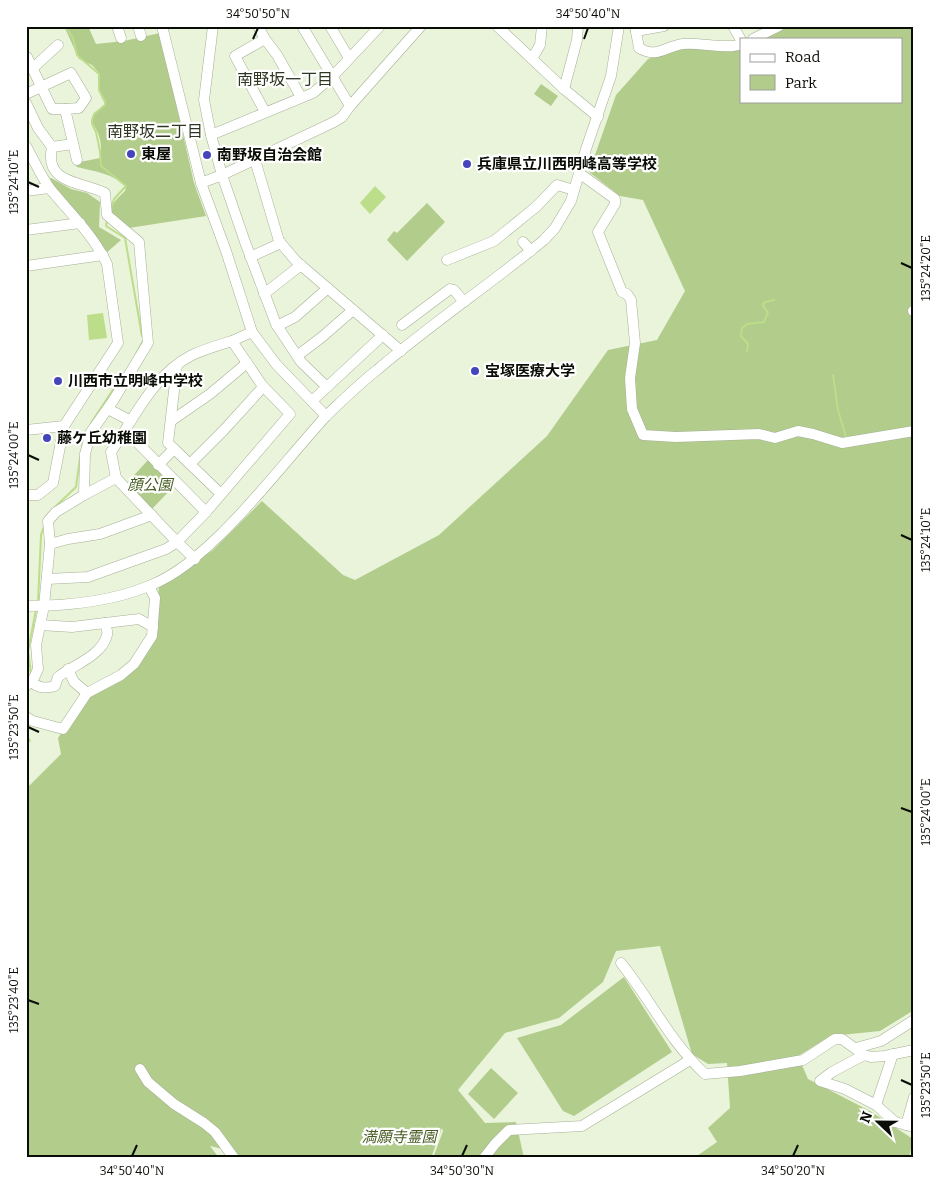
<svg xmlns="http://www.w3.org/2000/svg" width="940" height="1184" font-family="Bitter,'Noto Sans JP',serif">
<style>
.green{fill:#b2cc8c}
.water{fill:#bcdd89}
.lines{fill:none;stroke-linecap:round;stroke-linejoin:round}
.stream{stroke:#bcdd89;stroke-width:2}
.minor-casing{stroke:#a5b096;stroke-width:11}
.minor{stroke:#fff;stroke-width:10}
.ticks{fill:none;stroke:#090d05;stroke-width:2}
.poi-dot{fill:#4445ba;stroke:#fff;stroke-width:2}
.labels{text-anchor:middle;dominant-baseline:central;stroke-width:4.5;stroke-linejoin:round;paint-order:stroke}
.poi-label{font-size:15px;font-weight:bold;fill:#090d05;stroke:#fff;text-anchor:start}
.park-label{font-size:15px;font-style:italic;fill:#485d23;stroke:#fff}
.neighbourhood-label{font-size:16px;fill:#2e3722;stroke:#fff}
.neatline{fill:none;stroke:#090d05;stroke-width:2}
.ticks-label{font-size:12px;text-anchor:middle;fill:#090d05}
</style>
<rect width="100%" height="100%" fill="#e9f4da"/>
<g class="green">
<path d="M64,26H88L96,44L124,41L160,33L194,183L206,216L129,228C109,213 104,210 125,191L126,186C114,174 93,171 77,167L75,163L100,158C102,150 101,141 98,133C96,127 91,124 93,118C95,111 104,109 106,102L100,91V74L92,65L79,59Z"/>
<polygon points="786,26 914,26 914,1010 880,1031 831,1036 798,1056 808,1079 870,1111 913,1139 909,1158 694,1158 717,1142 708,1128 730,1108 727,1063 708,1064 692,1054 660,946 616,951 603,982 559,1018 505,1033 458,1090 485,1123 516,1122 524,1158 433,1158 443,1131 442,1128 431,1158 229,1158 223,1149 210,1146 219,1158 26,1158 26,789 61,754 58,738 85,699 124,672 153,636 159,587 213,550 262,501 343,575 355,580 439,535 547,436 608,350 657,340 685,291 643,200 620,196 589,172 616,95 648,59 681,47 738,51 741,49 741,101 901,101 901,39 762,39"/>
<polygon points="541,84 558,96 551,106 534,94"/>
<polygon points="51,178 71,189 87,193 100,202 99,227 121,240 105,254 46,180"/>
<polygon points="427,203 445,222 407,261 387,240 394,231 397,233"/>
<polygon points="148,460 173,487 151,510 126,484"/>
<polygon points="624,977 672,1052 574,1116 563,1111 517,1038 561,1025"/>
<polygon points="491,1068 518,1093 494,1119 468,1094"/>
</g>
<g class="water">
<polygon points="375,186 386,197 370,214 360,203"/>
<polygon points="103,313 107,338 89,340 87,315"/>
</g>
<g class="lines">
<g class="stream">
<polyline points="65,26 73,38 77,55 99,74 99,90 105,102 105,105 94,114 92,120 92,124 96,132 100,151 101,166 126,186 114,199 111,209"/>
<polyline points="107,221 106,226 125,238 142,336"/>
<polyline points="747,351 748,344 741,336 742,328 747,324 764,322 768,312 764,308 763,304 765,302 774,300"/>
<polyline points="136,354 143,341"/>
<polyline points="833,375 838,410 846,437"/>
<polyline points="91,423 124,373"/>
<polyline points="82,446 84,434 87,430"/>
<polyline points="55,507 76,487 80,458"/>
<polyline points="38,603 41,535 44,526"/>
<polyline points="31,674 28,651 36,610"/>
<polyline points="26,735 30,741"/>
</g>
<g class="minor-casing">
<g id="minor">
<polyline points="117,26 121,38"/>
<polyline points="138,26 141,36"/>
<polyline points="162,26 201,183 226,251 252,332 276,364 326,416"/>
<polyline points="213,26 204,100 211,135 313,93 333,76 380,26"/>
<polyline points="258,26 265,39 277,55 301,97"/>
<polyline points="302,26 350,106 421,26"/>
<polyline points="330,26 349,58"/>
<polyline points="497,26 564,89 598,117"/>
<path d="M635,26L639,48C658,59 665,46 683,44C699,42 729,50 741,44"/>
<polyline points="733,26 741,40"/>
<polyline points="636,31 664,26"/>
<polyline points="265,39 235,56 265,112"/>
<polyline points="753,39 779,26"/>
<polyline points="27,57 52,109 65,109"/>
<polyline points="532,59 540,45 542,26"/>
<polyline points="33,68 58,45"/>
<polyline points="564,89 577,40 578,26"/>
<polyline points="26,94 71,73 86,98 79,108 65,109 77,160"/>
<path d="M26,103L38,128L52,147C44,184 80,181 105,193L107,215L139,242L148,343L113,401L91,432L85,454L84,495L56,512L48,521L50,544L44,606L36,645L38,669L34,678L26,686"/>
<polyline points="211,135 222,175 245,242 276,324 301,362 327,387 383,335"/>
<path d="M26,146C34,160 41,177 51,190C70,213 94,236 107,264L118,343L64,426L26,430"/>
<polyline points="52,147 73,144"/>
<polyline points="255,160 279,241 296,261 401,351"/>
<polyline points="579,173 615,199 615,204 598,232 622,292 627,294 631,300 635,343 630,378 632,409 643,435 676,437 759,434 775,438 798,431 813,434 842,443 914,431"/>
<polyline points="201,183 222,175 334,122 342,117 350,106"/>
<polyline points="26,191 49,188"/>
<polyline points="26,230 80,223"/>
<polyline points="523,242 531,251"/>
<polyline points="250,257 281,243"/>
<polyline points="447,260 494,241 537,206 557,185 574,190"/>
<polyline points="26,266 103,255"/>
<polyline points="264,294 301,265"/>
<polyline points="913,311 914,311"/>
<polyline points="402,325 450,289 454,290 464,302"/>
<polyline points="277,326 295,317 328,288"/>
<polyline points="297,356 322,337 353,310"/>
<polyline points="177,365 168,443 221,494"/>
<polyline points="312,401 327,387"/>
<polyline points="108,409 131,421"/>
<polyline points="171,421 210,394 247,363"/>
<polyline points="126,431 206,512"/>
<polyline points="190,464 223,431 263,387"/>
<polyline points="158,465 174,449"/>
<path d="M116,478L111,452C135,417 153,375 192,355C205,349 219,345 232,341"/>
<polyline points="26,495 38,495 53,483 64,426"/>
<polyline points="84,495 116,478 177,542 195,559"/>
<polyline points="50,544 68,539 100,534 152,515"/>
<polyline points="47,579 88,577 166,549 177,542 206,512 290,414 262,385 232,341 252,332"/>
<path d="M26,606C68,606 110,602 149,586C177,575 199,555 220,535C258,498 290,456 326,416C343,400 359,384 377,370C431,324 489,285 544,240L555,228L571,201L586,149L611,76L619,26"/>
<polyline points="40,625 72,627 105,623"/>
<polyline points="68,669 74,682 87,693"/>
<path d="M30,681C38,688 45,689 55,686L58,677C73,665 102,656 107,635C108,632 106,626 105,623L139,619L153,627"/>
<polyline points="26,717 33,721 63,729 87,693 121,675 134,664 152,636 155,598 149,586"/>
<path d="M621,963C650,999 671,1043 705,1074L740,1071L803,1060L835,1039H842L864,1055L871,1057L885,1056L914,1050"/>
<polyline points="856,1048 881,1041 914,1020"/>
<polyline points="864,1055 832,1072 820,1081 845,1089 876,1105 895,1122 914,1127"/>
<polyline points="140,1069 148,1082 174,1104 204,1123 215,1132 234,1158"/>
<polyline points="876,1105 893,1054"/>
<polyline points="906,1125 914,1097"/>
<polyline points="484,1158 495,1144 509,1130 582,1126 690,1060"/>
</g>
</g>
<use href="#minor" class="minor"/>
</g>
<path class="ticks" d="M253,39L258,28M584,39L588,28M28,182L39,187M901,263L912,268M28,455L39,460M901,535L912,540M28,727L39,732M901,808L912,812M28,1000L39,1004M901,1080L912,1085M132,1156L137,1145M462,1156L467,1145M793,1156L798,1145"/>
<g class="poi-dot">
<circle cx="131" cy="154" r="5"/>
<circle cx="207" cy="155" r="5"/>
<circle cx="467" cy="164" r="5"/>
<circle cx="475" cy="371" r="5"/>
<circle cx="58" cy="381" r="5"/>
<circle cx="47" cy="438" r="5"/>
</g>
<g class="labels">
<g class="poi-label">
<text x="141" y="154">東屋</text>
<text x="217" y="155">南野坂自治会館</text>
<text x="477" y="164">兵庫県立川西明峰高等学校</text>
<text x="485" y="371">宝塚医療大学</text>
<text x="68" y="381">川西市立明峰中学校</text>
<text x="57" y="438">藤ケ丘幼稚園</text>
</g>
<g class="park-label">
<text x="150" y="485">顔公園</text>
<text x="399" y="1137">満願寺霊園</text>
</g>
<g class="neighbourhood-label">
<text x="285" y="79">南野坂一丁目</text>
<text x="155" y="131">南野坂二丁目</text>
</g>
</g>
<rect width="940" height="1184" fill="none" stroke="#ffffff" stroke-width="55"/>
<rect x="740" y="38" width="162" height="65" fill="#ffffff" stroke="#9d9e9b"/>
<rect x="750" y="54" width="25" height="8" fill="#ffffff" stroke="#9d9e9b"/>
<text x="785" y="62" font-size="15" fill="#090d05">Road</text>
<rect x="750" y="75" width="25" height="15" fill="#b2cc8c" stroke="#9d9e9b"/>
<text x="785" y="88" font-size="15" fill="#090d05">Park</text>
<g transform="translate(878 1122) rotate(292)" stroke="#ffffff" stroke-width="4" paint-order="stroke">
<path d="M0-4L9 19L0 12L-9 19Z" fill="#090d05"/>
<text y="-8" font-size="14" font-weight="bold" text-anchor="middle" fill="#090d05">N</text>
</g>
<rect x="28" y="28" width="884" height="1128" class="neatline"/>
<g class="ticks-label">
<text x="258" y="18">34°50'50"N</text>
<text x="588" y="18">34°50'40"N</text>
<text transform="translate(14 182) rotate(-90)" y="4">135°24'10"E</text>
<text transform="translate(926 268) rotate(-90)" y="4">135°24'20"E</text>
<text transform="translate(14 455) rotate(-90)" y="4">135°24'00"E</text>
<text transform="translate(926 540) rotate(-90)" y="4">135°24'10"E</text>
<text transform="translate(14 727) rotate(-90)" y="4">135°23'50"E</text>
<text transform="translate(926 812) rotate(-90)" y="4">135°24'00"E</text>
<text transform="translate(14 1000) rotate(-90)" y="4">135°23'40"E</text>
<text transform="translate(926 1085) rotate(-90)" y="4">135°23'50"E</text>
<text x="132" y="1175">34°50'40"N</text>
<text x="462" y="1175">34°50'30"N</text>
<text x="793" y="1175">34°50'20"N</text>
</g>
</svg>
